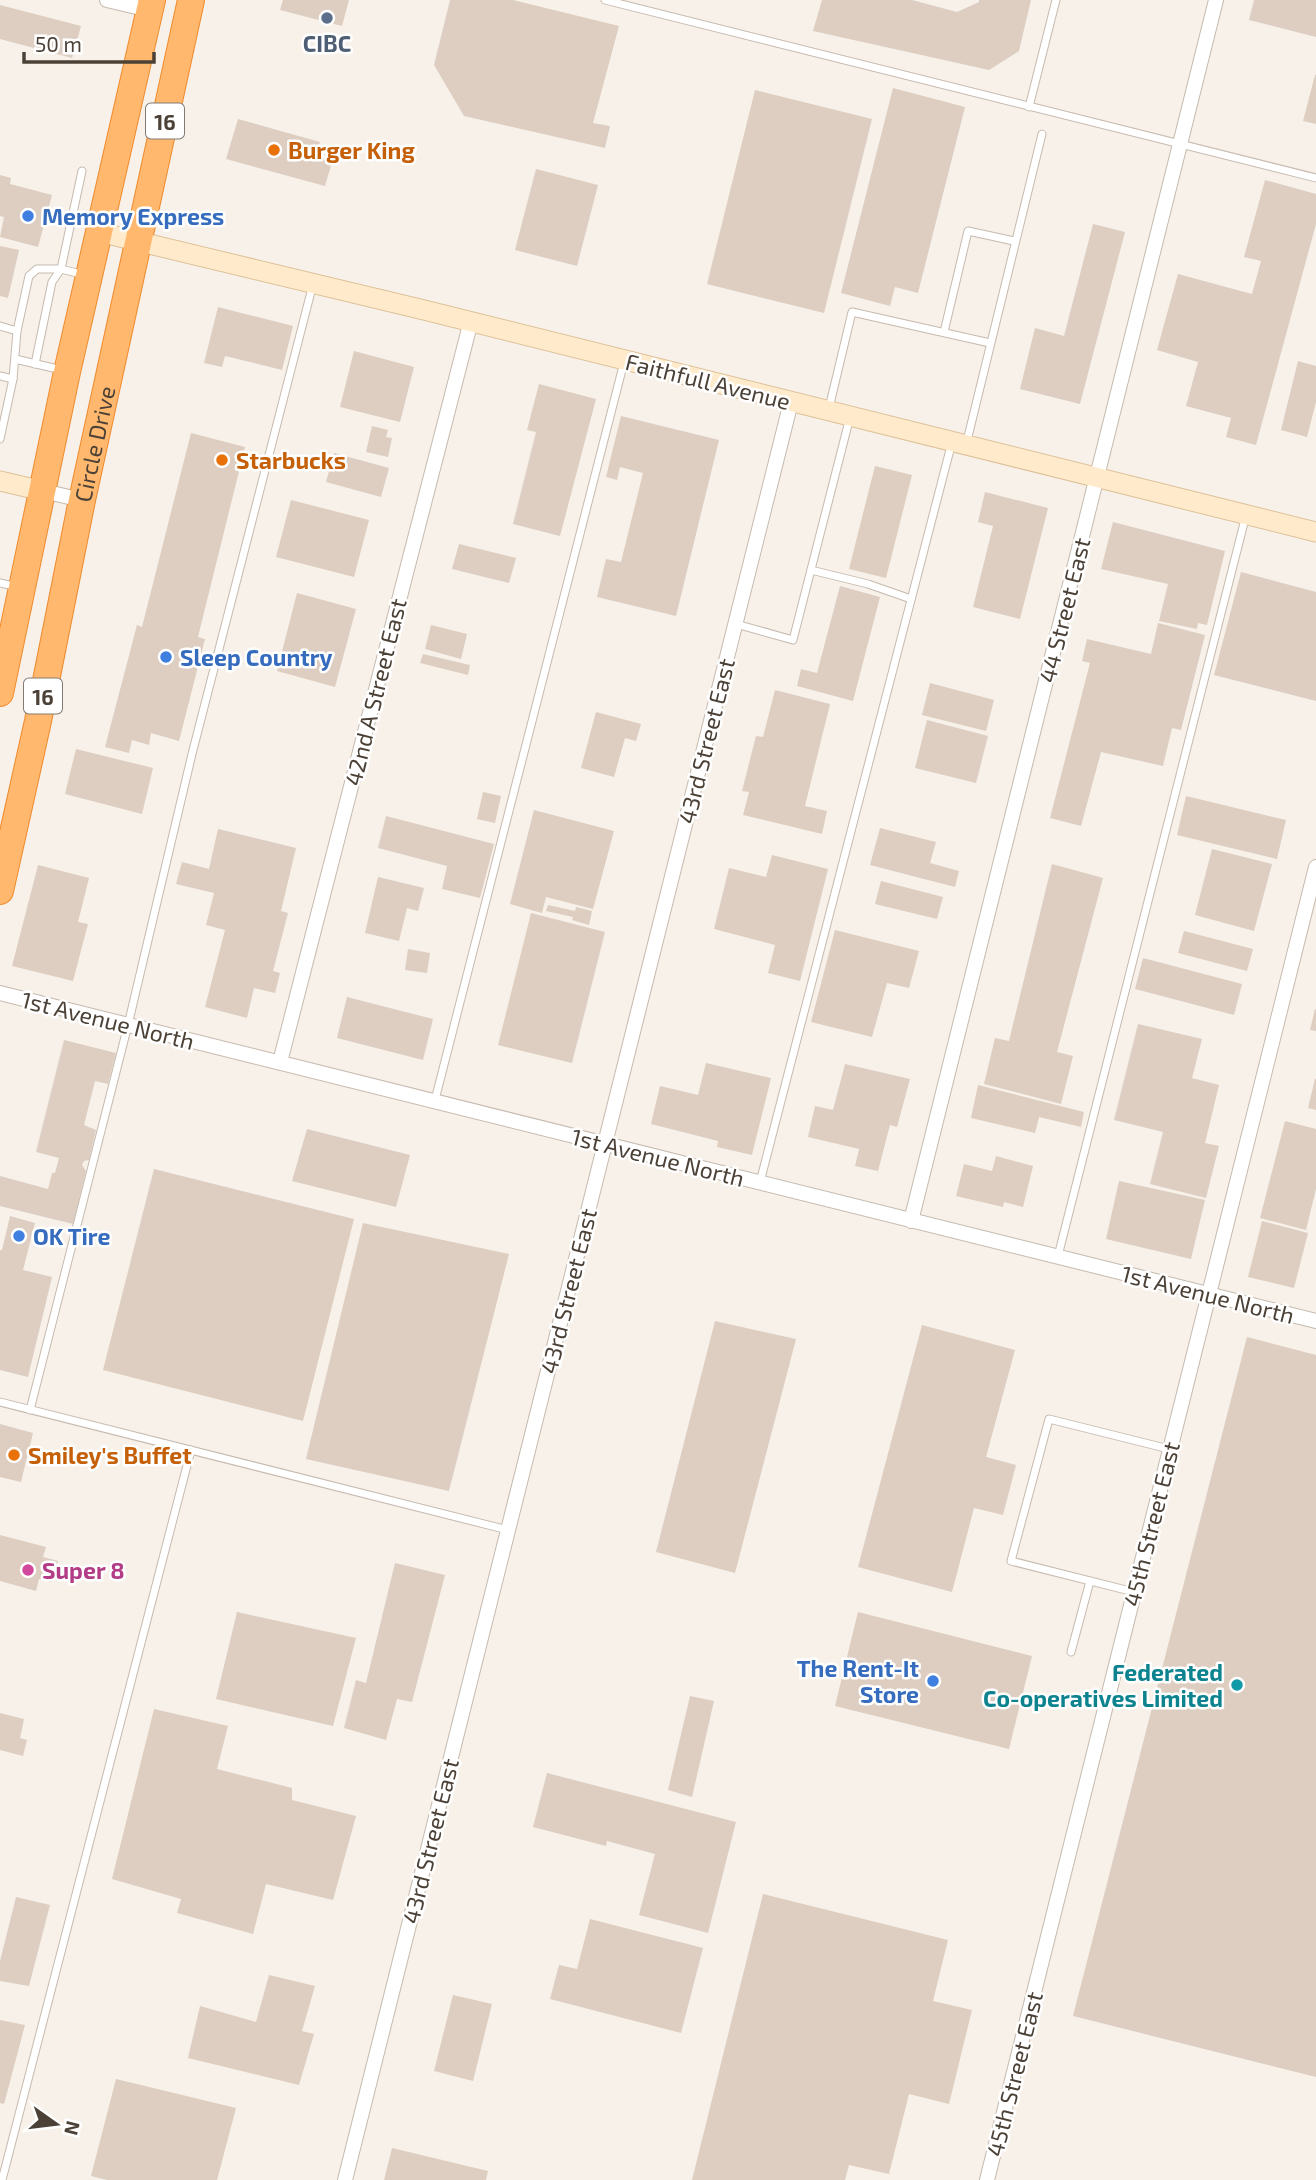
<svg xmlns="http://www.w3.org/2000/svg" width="1316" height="2180" font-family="'Exo 2',sans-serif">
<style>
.building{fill:#ddcec1}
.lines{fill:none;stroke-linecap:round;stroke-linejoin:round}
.lane-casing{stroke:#c6baae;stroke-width:9}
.street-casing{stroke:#c6baae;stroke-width:16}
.secondary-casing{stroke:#dec198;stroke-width:21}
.highway-casing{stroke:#ef8a2c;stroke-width:28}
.lane{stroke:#fff;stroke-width:7}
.street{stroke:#fff;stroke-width:14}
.secondary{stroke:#ffebcc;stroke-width:19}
.highway{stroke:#ffb86d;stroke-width:26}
.service-dot{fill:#5c6f8a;stroke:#fff;stroke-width:2.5}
.food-dot{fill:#e8710a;stroke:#fff;stroke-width:2.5}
.shop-dot{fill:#3f7fe0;stroke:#fff;stroke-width:2.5}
.hotel-dot{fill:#d1479c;stroke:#fff;stroke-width:2.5}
.culture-dot{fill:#0f9aa8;stroke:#fff;stroke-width:2.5}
.labels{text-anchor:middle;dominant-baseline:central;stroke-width:5;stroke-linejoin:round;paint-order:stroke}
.shield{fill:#fff;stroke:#827a73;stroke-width:2}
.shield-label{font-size:21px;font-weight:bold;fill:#4c4137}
.service-label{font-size:23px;font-weight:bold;fill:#4e5e75;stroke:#fff}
.food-label{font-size:23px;font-weight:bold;fill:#c56008;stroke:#fff;text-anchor:start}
.shop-label{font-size:23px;font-weight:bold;fill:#366cbe;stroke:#fff;text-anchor:start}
.street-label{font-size:23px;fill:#4c4137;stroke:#fff}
.hotel-label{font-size:23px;font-weight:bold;fill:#b23c85;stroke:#fff;text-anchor:start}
.culture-label{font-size:23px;font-weight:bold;fill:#0d838f;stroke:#fff;text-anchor:end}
</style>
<rect width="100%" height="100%" fill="#f7f1ea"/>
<g class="building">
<polygon points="283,0 349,0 342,26 280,10"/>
<polygon points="450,0 513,0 619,26 593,123 610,126 605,148 464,116 434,65"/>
<polygon points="822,0 912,0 957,12 979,2 979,0 1031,0 1019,51 989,70 813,31"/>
<polygon points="1254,0 1316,0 1316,37 1249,20"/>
<polygon points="0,5 81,26 72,58 0,39"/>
<polygon points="1315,75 1316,75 1316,124 1303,121"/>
<polygon points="893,88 965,107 918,293 895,287 890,306 841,293"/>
<polygon points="755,90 872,119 824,313 707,284"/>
<polygon points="238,119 320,142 316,157 332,162 325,186 226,159"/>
<polygon points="536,169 598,185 577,266 515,250"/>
<polygon points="0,175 11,178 10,184 52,195 38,247 0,237 4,217 0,216"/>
<polygon points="1265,180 1316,194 1316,224 1256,445 1226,437 1231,418 1186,406 1198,362 1157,350 1178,274 1252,294 1261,261 1244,257"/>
<polygon points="1093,224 1125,232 1080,404 1020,389 1035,328 1064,336"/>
<polygon points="0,246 19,250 8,298 0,296"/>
<polygon points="218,307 293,326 282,370 225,356 222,367 204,363"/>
<polygon points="354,351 414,367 400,422 340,407"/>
<polygon points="1298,361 1316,366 1316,402 1307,437 1281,430"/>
<polygon points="539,384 596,399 560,536 513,524 536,432 527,430"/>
<polygon points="621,416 719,440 676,616 597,597 606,559 621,562 643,473 620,467 617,480 606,477"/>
<polygon points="372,426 388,430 386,437 392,438 388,457 366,452"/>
<polygon points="191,433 245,447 198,637 205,639 179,741 151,733 149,745 132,740 129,753 105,747 137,625 142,627"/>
<polygon points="334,453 389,468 381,497 326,482"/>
<polygon points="875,466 912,475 886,578 849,569"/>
<polygon points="985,492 1048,508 1020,619 973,607 993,526 978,522"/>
<polygon points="291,500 369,520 354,577 276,557"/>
<polygon points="1113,522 1225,551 1207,625 1198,623 1197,629 1159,621 1168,584 1101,569"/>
<polygon points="459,544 516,558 509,583 452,569"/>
<polygon points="1241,572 1316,592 1316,701 1214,675"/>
<polygon points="840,586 880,597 853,701 797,686 801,669 817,673"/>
<polygon points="297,593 356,609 335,687 277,671"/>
<polygon points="1158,623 1205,635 1181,730 1172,728 1163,766 1101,752 1081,826 1050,818 1090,663 1082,661 1087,639 1151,654"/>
<polygon points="431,625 467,634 461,659 425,649"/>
<polygon points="423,654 470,665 468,675 420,663"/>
<polygon points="930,683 994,700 986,731 922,715"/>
<polygon points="775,690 830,704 805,806 827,811 822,834 743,815 749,792 742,791 756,736 763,737"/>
<polygon points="596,712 641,724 636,741 625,738 614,777 581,768"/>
<polygon points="927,720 988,736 976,783 915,768"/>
<polygon points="76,749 153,768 142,814 65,794"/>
<polygon points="483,792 501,796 495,823 477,819"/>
<polygon points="1186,796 1286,820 1277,859 1177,835"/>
<polygon points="534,810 614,831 593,909 546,897 542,913 510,904"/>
<polygon points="386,816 494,844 480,898 442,889 447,866 378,848"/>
<polygon points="880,828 936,842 930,863 959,871 955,887 870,865"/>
<polygon points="218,829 296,848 281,911 288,913 273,971 280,973 275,993 254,988 247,1018 205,1007 225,930 206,925 214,893 176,884 182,862 209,869"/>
<polygon points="1212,849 1272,864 1254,931 1195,915"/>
<polygon points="772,855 828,869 800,981 768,973 775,945 714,929 729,868 766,877"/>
<polygon points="1052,864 1103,878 1057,1052 1073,1056 1061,1104 984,1084 995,1038 1009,1041"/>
<polygon points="38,865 89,878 78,922 88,924 73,981 12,966"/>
<polygon points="378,877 424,888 418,911 407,908 399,941 365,933"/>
<polygon points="881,881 943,897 937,919 875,904"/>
<polygon points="548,905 575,911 576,907 592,911 589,925 572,920 573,917 546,911"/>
<polygon points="531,913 605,932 572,1063 498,1045"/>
<polygon points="835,930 919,951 909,988 887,983 872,1037 811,1022"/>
<polygon points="1184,931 1253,949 1247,971 1178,953"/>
<polygon points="408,949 430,953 427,973 405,970"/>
<polygon points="1143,958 1242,984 1234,1015 1135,989"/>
<polygon points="347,997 433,1019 423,1060 337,1038"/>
<polygon points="1315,1009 1316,1009 1316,1031 1310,1030"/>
<polygon points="1138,1024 1202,1039 1192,1078 1219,1085 1205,1143 1219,1146 1206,1198 1150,1184 1163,1132 1114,1120"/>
<polygon points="64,1040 116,1053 108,1084 95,1081 84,1125 96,1130 89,1160 84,1161 82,1165 86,1171 73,1224 0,1206 0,1176 48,1189 52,1173 55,1173 59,1158 36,1152"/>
<polygon points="706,1063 771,1078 752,1155 717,1147 718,1141 651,1124 660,1086 698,1095"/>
<polygon points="845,1064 910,1079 897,1127 890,1125 878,1171 855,1166 859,1149 808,1137 815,1106 833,1110"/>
<polygon points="1315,1079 1316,1079 1316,1110 1308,1108"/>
<polygon points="978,1085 1084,1112 1081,1127 1039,1117 1035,1133 971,1118"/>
<polygon points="1285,1121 1316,1129 1316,1189 1306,1230 1260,1218"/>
<polygon points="307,1129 410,1155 396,1207 292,1181"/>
<polygon points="996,1156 1033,1166 1023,1207 1004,1202 1003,1207 956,1196 964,1164 992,1171"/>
<polygon points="154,1169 354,1219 303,1421 103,1370"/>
<polygon points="1119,1181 1205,1200 1191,1259 1106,1239"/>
<polygon points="10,1216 35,1223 23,1270 52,1277 28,1377 0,1370 0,1250 2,1250"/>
<polygon points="1262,1221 1308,1233 1294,1288 1248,1277"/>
<polygon points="363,1223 509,1254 449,1491 306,1459"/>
<polygon points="715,1321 796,1339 735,1573 656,1552"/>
<polygon points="922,1325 1015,1350 986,1457 1016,1465 1003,1515 974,1508 952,1592 858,1567"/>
<polygon points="1247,1337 1316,1355 1316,2077 1073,2016"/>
<polygon points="0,1424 33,1433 21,1482 0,1477"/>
<polygon points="0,1535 46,1547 43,1557 58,1561 52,1582 39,1579 36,1591 0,1581"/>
<polygon points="395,1563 445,1575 412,1702 397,1699 386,1740 344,1728 356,1680 366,1683"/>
<polygon points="237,1612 356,1638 333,1726 216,1699"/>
<polygon points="858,1612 1032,1656 1009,1749 835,1706"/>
<polygon points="690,1696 714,1701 692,1797 668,1790"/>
<polygon points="154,1709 228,1726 217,1769 292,1788 292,1800 356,1816 333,1900 266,1884 253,1934 177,1913 181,1899 112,1879"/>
<polygon points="0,1713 24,1719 20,1738 27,1740 23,1756 0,1750"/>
<polygon points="547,1773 736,1822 708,1933 639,1915 655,1854 607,1841 606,1846 533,1827"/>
<polygon points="763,1894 948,1940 933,2001 972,2010 949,2104 909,2094 889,2174 849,2165 845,2180 692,2180"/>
<polygon points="16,1897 50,1905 29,1986 0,1981 0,1961"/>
<polygon points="590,1919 703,1948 681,2033 550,1999 559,1965 577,1969"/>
<polygon points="269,1975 315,1986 302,2031 314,2034 299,2085 188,2058 200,2006 256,2022"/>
<polygon points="453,1995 492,2004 473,2081 434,2071"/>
<polygon points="0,2020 25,2025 4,2104 0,2103"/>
<polygon points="116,2079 236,2108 217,2180 107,2180 91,2176"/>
<polygon points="392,2148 488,2171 486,2180 384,2180"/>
</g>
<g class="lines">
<g class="lane-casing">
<g id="lane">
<polyline points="605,0 1316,178"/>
<polyline points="1029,107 1056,0"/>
<polyline points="0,326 17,331"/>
<polyline points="944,332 968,231 1014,241"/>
<polyline points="15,359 62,370"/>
<polyline points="35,364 52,282 61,269 82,171"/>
<polyline points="0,376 13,379"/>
<polyline points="829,408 852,312 990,343"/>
<polyline points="0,439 13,379 17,331 29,276 37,269 61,269 85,275"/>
<polyline points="966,445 1042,134"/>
<polyline points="811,570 868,584 911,599"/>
<polyline points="0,583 18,587"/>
<polyline points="736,624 793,640 850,417"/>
<polyline points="435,1100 624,362"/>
<polyline points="760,1182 952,442"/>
<polyline points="1058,1256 1246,515"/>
<polyline points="0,1402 508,1530"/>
<polyline points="30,1410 128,1025 192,754 313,284"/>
<polyline points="1134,1592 1011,1561 1049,1419 1169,1449"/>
<polyline points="1071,1652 1090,1581"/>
<polyline points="2,2180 191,1450"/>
</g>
</g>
<g class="street-casing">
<g id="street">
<polyline points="107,0 149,10"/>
<polyline points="43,491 82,500"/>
<polyline points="0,993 1316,1321"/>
<polyline points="280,1062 471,321"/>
<polyline points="911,1221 1216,0"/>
<polyline points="345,2180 791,402"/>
<polyline points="987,2180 1316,867"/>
</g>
</g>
<g class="secondary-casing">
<g id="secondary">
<polyline points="99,232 420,309 1316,532"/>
<polyline points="0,481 43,491"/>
</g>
</g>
<g class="highway-casing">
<g id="highway">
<polyline points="0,693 67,372 152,0"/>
<path id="s1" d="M0,891L38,721L82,500L191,0"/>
</g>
</g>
<use href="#lane" class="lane"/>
<use href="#street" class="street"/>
<use href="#secondary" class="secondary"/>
<use href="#highway" class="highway"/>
</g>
<circle class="service-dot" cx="327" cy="18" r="7"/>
<g class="food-dot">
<circle cx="274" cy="150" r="7"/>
<circle cx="222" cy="460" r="7"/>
<circle cx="14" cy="1455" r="7"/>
</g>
<g class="shop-dot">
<circle cx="28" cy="216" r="7"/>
<circle cx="166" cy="657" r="7"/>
<circle cx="19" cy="1236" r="7"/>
<circle cx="933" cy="1681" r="7"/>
</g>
<circle class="hotel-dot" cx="28" cy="1570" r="7"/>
<circle class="culture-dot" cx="1237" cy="1685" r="7"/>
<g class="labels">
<g class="shield">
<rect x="146" y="103.5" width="38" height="35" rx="5"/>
<rect x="24" y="678.5" width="38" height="35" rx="5"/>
</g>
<g class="shield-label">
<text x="165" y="121">16</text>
<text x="43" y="696">16</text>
</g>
<g class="service-label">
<text x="327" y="43">CIBC</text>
</g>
<g class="food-label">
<text x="288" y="150">Burger King</text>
<text x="236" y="460">Starbucks</text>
<text x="28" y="1455">Smiley's Buffet</text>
</g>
<g class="shop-label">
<text x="42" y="216">Memory Express</text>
<text x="180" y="657">Sleep Country</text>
<text x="33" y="1236">OK Tire</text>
<text x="919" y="1668" text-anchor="end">The Rent-It<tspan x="919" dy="26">Store</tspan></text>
</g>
<g class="street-label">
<text transform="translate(708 381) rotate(14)">Faithfull Avenue</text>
<text stroke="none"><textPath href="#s1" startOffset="457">Circle Drive</textPath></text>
<text transform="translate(1064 610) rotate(-76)">44 Street East</text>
<text transform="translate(375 692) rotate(-76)">42nd A Street East</text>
<text transform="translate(706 741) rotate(-76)">43rd Street East</text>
<text transform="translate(108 1020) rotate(14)">1st Avenue North</text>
<text transform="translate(658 1157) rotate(14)">1st Avenue North</text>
<text transform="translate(568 1291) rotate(-76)">43rd Street East</text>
<text transform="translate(1208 1294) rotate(14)">1st Avenue North</text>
<text transform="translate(1151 1524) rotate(-76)">45th Street East</text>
<text transform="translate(430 1841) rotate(-76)">43rd Street East</text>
<text transform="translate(1014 2074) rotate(-76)">45th Street East</text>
</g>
<g class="hotel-label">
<text x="42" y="1570">Super 8</text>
</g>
<g class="culture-label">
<text x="1223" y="1672">Federated<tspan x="1223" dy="26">Co-operatives Limited</tspan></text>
</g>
</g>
<g transform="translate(56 2124) rotate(104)" stroke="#ffffff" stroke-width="5" paint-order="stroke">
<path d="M0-5L12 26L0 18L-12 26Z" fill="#4c4137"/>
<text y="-10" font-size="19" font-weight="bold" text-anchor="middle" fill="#4c4137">N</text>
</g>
<path d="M24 52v10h130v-10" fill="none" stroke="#4c4137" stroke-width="3.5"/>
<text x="35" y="52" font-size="21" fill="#4c4137" stroke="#ffffff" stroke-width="5" paint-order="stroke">50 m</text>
</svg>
